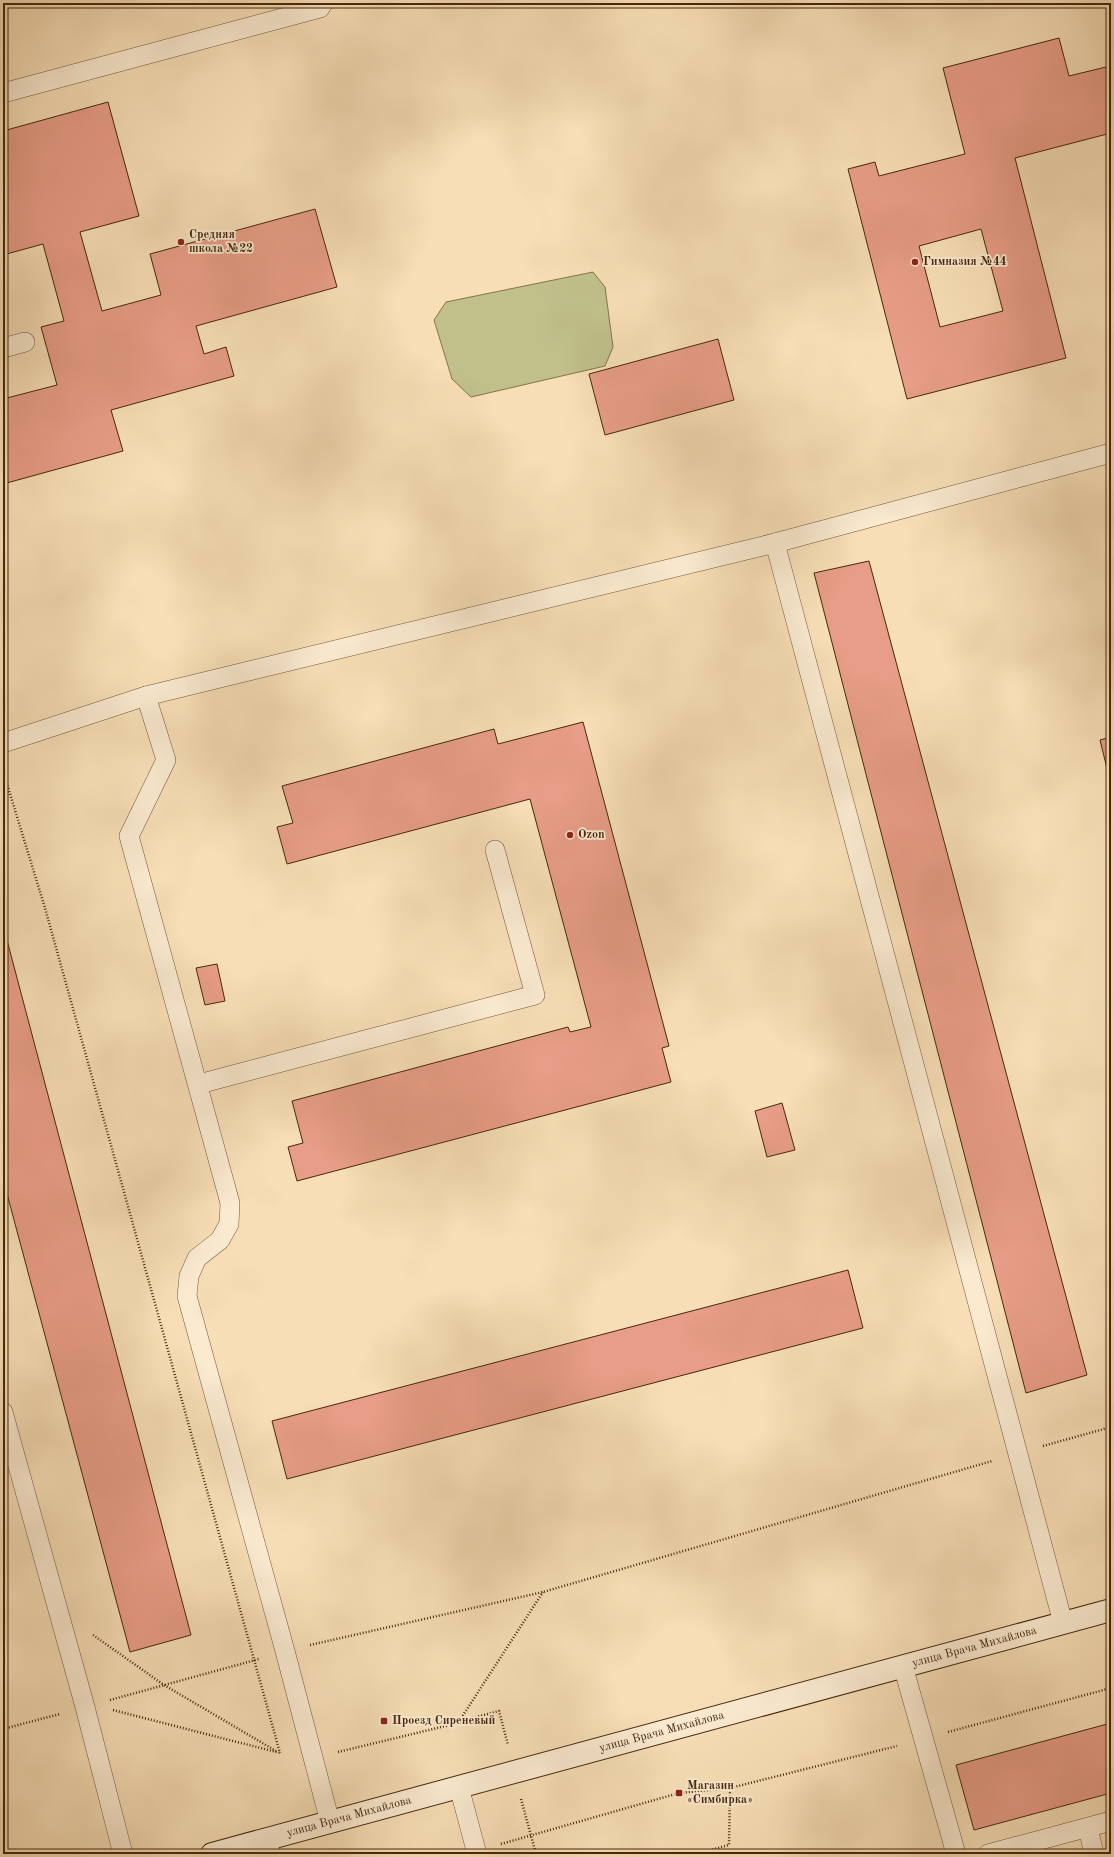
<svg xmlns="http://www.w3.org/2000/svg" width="1114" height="1857" font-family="'Old Standard TT',serif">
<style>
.green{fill:#c1c08b;stroke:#84744c}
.building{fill:#e79d87;stroke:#46280d;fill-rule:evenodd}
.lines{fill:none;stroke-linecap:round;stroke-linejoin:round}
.lane-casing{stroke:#725637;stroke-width:20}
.street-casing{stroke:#725637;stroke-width:24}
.secondary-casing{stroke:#46280d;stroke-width:24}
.path{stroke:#46280d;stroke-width:2.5;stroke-dasharray:1 2;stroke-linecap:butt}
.lane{stroke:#faead0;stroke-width:19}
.street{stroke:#faead0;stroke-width:22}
.secondary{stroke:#faead0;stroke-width:22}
.poi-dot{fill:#8f2418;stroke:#faead0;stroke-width:1.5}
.labels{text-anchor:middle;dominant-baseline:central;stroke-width:3.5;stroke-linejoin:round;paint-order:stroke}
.poi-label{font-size:12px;font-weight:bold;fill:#46280d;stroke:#faead0;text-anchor:start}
.street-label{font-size:12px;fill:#46280d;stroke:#faead0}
</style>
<rect width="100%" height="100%" fill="#f7deb6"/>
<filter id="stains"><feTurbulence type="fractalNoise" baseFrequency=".005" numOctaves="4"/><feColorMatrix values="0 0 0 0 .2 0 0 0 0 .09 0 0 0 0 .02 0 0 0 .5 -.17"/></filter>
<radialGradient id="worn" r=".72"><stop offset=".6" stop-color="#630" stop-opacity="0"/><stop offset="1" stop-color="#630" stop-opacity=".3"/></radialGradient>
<polygon class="green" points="593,272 605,287 613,347 605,366 471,397 452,379 434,320 446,302"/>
<g class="building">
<path d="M1059,38L1069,76L1106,67L1111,86V133L1015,158L1066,358L907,399L848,169L875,162L879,176L965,154L943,68ZM981,229L1003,311L940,327L919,246Z"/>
<polygon points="108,102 139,216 80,232 102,311 161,295 150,254 315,209 337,287 196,326 204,354 226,347 234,376 111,410 123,451 3,484 3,399 57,385 41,327 64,321 43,244 3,255 3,131"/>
<polygon points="718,339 734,400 605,435 589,374"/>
<polygon points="869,561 1087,1375 1026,1393 814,573"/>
<polygon points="583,722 669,1046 662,1048 671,1082 297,1181 288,1147 303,1143 292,1101 568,1027 570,1032 591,1027 530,799 287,864 277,827 293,823 282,786 494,729 498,744"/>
<polygon points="1111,737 1111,785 1100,740"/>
<polygon points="3,925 191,1635 130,1652 3,1179"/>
<polygon points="217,964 225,1001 205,1005 196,968"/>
<polygon points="782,1103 795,1150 767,1157 755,1111"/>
<polygon points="848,1270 863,1328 287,1479 272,1421"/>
<polygon points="1111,1723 1111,1793 974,1830 956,1765"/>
</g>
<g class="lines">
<g class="lane-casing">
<g id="lane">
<polyline points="3,93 320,8 323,3"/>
<polyline points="3,348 25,342"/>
<polyline points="775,543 1063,1623"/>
<polyline points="146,696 166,760 129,836 230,1203 229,1224 220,1240 197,1258 189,1276 187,1296 285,1651 330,1822"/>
<polyline points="3,743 146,696 775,543 1111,453"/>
<polyline points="199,1084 535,995 495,850"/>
<polyline points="3,1412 85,1707 123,1854"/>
<polyline points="903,1666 956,1854"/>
<polyline points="459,1787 477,1854"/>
<polyline points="1088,1828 1094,1854"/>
<polyline points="988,1854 1111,1821"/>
</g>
</g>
<g class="street-casing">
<polyline id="street" points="265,1840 269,1854"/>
</g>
<g class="secondary-casing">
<g id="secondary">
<path id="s1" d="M212,1854L1111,1610"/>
</g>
</g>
<g class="path">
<polyline points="3,771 45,908 280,1753"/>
<polyline points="1043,1446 1111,1427"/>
<polyline points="93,1635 164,1685 276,1751"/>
<polyline points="310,1645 543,1592 992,1461"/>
<polyline points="110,1700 259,1659"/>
<polyline points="113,1710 280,1753"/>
<polyline points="458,1722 499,1711 508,1745"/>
<polyline points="3,1729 60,1714"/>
<polyline points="948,1732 1111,1688"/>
<polyline points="338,1752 458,1723 543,1592"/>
<polyline points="521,1799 536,1854"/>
<polyline points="501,1844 679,1793 730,1788 897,1746"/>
<polyline points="695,1854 729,1845 730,1788"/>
</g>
<use href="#lane" class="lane"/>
<use href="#street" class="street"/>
<use href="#secondary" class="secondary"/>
</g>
<g class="poi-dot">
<circle cx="181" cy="242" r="4"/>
<circle cx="915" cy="262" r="4"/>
<circle cx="570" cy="835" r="4"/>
<rect x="380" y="1717" width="8" height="8" rx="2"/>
<rect x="675" y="1789" width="8" height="8" rx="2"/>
</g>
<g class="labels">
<g class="poi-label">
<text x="189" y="235">Средняя<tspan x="189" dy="14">школа №22</tspan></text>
<text x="923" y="262">Гимназия №44</text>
<text x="578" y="835">Ozon</text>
<text x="392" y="1721">Проезд Сиреневый</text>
<text x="687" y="1786">Магазин<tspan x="687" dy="14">«Симбирка»</tspan></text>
</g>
<g class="street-label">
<text stroke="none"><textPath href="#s1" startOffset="790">улица Врача Михайлова</textPath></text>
<text stroke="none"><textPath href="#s1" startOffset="466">улица Врача Михайлова</textPath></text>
<text stroke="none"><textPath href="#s1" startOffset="142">улица Врача Михайлова</textPath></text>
</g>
</g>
<rect width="1114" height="1857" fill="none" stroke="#f7deb6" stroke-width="16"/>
<rect x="4" y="4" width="1106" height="1849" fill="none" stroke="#46280d" stroke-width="2"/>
<rect x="8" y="8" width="1098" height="1841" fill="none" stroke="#46280d"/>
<rect width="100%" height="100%" filter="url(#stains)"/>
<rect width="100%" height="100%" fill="url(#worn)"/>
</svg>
